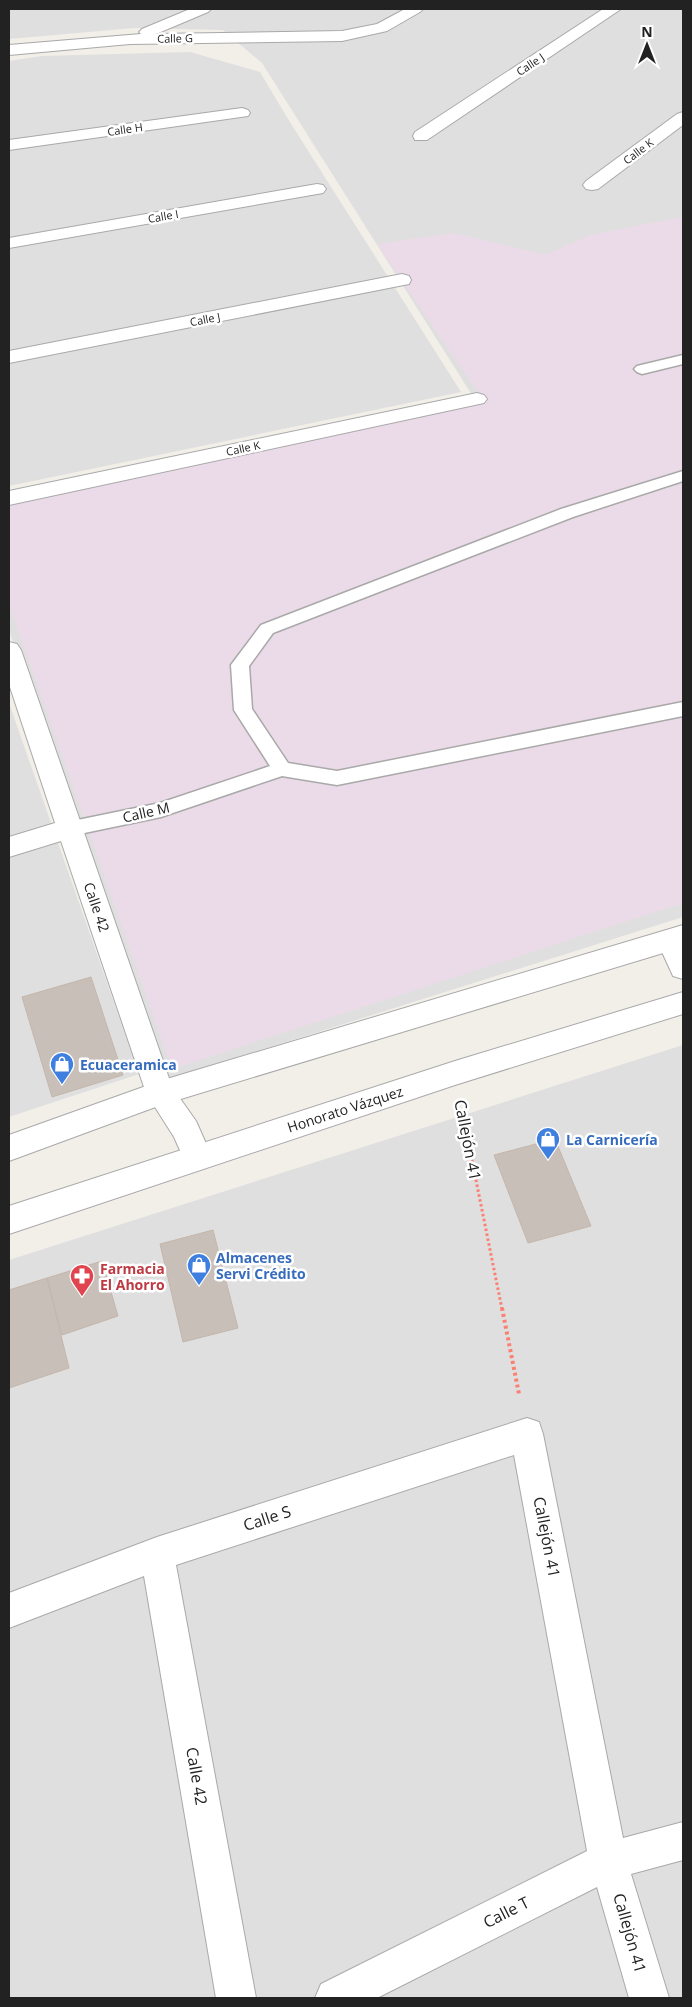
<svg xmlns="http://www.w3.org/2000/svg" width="692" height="2007" font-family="'Open Sans',sans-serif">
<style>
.residential{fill:#e0dfdf}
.industrial{fill:#ebdbe8}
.building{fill:#c7bfb8;stroke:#c4b6ab}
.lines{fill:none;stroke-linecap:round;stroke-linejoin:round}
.service-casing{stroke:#a9a9a9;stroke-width:3}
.minor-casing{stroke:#a9a9a9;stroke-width:2}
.tertiary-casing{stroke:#a9a9a9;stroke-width:2}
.path-far1{stroke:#fa8072;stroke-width:3;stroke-dasharray:2.5 2.5;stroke-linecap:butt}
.path{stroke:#fa8072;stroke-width:4;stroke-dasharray:3 3;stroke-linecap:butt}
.service{fill:#fff;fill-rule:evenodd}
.minor{fill:#fff;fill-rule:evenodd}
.tertiary{fill:#fff;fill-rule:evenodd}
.labels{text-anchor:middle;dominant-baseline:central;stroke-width:5;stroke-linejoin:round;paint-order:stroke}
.far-street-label{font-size:11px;fill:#222;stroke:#fff}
.street-label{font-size:14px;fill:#222;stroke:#fff}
.shop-label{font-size:14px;font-weight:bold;fill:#366cbe;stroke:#fff;text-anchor:start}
.health-label{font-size:14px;font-weight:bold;fill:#be3a42;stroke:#fff;text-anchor:start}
.near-street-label{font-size:16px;fill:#222;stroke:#fff}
</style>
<rect width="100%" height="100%" fill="#f2efe9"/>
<g class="residential">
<polygon points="9,9 683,9 683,917 166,1080 9,630 9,493 472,395 262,63 223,30 134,28 9,39"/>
<polygon points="190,52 260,72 288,119 461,392 9,486 9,61 42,56"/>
<polygon points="9,703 139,1074 9,1117"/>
<polygon points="683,1045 683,1998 9,1998 9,1260"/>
</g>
<polygon class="industrial" points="683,217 683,903 172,1069 9,604 9,504 484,401 377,244 454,233 546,255 590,235"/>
<g class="building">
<polygon points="91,977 123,1075 52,1097 22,997"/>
<polygon points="555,1139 591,1226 528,1243 494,1155"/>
<polygon points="213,1230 238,1328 183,1342 160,1244"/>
<polygon points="102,1261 118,1316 62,1335 47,1278"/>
<polygon points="47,1278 69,1368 9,1388 9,1290"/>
</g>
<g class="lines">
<g class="service-casing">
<g id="service">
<polygon points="683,355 683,364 642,374 637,372 634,369 637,366"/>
<polygon points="683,471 683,481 573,517 273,633 249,666 252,709 288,763 337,771 683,702 683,716 337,785 282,776 161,817 70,836 63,833 60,828 63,823 160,803 270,766 234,710 231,665 261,625 561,509"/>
</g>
</g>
<g class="minor-casing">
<g id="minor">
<polygon points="190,9 211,9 208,12 156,34 342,31 377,24 405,9 423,9 420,12 387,31 342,41 130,44 9,55 9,45 141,34 139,32 142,29"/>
<polygon points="603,9 621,9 427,140 415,140 413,136 415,132"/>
<polygon points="242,108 248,110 250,113 248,116 9,150 9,140"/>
<polygon points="683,112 683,125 598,189 592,190 586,189 583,185 586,181 677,114"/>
<polygon points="317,184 323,185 326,189 323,193 9,248 9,238"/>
<polygon points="402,274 409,276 411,280 409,284 9,363 9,351"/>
<polygon points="477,393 484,395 487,399 484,403 9,505 9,491"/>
<polygon points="9,642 17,644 21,650 172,1087 196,1121 212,1157 207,1166 197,1170 187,1166 174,1137 146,1093 61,841 9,857 9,837 55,823 9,684"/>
<polygon points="670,930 679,933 683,941 683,979 673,976 657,941 661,933"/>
<polygon points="527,1418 539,1422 543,1434 623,1838 683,1822 683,1860 631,1874 669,1998 629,1998 597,1887 377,1998 315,1998 321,1984 587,1851 514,1455 176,1565 256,1998 216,1998 144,1576 9,1628 9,1593 157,1537"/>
</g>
</g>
<g class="tertiary-casing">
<g id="tertiary">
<polygon points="683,925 683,947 161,1105 9,1161 9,1135 160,1081"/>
<polygon points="683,992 683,1014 455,1085 9,1234 9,1206 455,1061"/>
</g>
</g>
<polyline class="path-far1" points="462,1111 502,1309"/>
<polyline class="path" points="502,1308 519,1394"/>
<use href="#service" class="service"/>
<use href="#minor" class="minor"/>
<use href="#tertiary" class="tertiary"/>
</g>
<defs>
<g id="shop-pin" transform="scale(1.25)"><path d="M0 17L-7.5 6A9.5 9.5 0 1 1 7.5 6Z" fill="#3f7fe0" stroke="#fff"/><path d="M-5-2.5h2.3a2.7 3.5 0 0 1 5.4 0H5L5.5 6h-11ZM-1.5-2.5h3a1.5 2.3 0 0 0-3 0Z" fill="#fff"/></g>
<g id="pharmacy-pin" transform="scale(1.25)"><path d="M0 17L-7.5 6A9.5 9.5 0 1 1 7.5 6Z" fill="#e0444e" stroke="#fff"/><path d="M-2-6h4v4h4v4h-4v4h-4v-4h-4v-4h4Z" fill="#fff"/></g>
</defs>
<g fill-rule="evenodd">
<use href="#shop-pin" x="62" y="1064"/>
<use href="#shop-pin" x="548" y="1139"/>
<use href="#shop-pin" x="199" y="1265"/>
<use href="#pharmacy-pin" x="82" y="1276"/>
</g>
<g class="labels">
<g class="far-street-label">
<text transform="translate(175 38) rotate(-1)">Calle G</text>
<text transform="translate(530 64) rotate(-34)">Calle J</text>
<text transform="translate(125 129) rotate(-8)">Calle H</text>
<text transform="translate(638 151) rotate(-37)">Calle K</text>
<text transform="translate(163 216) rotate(-10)">Calle I</text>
<text transform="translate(205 319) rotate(-11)">Calle J</text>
<text transform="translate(243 448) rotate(-12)">Calle K</text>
</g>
<g class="street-label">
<text transform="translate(146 812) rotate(-13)">Calle M</text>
<text transform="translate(97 907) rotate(71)">Calle 42</text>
<text transform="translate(345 1109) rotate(-18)">Honorato Vázquez</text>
</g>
<g class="shop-label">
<text x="80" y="1064">Ecuaceramica</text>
<text x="566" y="1139">La Carnicería</text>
<text x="216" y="1257">Almacenes<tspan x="216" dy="16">Servi Crédito</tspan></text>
</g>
<g class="health-label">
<text x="100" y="1268">Farmacia<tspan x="100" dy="16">El Ahorro</tspan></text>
</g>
<g class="near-street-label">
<text transform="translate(468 1140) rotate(79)">Callejón 41</text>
<text transform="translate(267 1518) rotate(-18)">Calle S</text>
<text transform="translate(547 1537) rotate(79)">Callejón 41</text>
<text transform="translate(197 1776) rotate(80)">Calle 42</text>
<text transform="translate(506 1912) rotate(-27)">Calle T</text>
<text transform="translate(630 1933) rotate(74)">Callejón 41</text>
</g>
</g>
<rect width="692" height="2007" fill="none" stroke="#222222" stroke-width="20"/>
<g transform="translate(647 45)" stroke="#ffffff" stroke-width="4" paint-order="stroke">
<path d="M0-4L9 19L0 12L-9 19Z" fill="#222222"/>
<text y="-8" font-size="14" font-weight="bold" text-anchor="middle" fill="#222222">N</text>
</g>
</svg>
